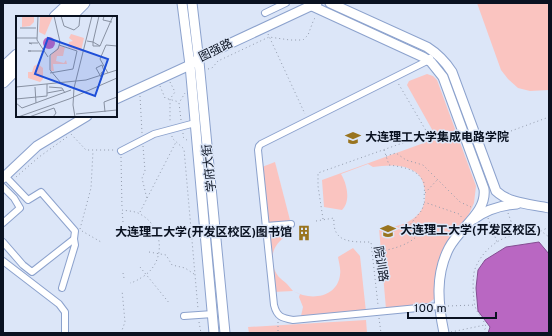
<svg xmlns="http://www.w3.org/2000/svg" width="552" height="336" font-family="Overpass,'Noto Sans SC',sans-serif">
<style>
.green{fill:#fac4c0}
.water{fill:#b967c2;stroke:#844e92}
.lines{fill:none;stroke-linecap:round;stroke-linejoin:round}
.street-casing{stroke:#8ca2cd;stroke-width:8}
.secondary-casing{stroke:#8ca2cd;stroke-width:11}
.highway-casing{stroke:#8ca2cd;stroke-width:13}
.path{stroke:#929bac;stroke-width:1;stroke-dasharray:1 3;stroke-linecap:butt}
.street{stroke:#fff;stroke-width:6}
.secondary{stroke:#fff;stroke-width:9}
.highway{stroke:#fff;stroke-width:11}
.labels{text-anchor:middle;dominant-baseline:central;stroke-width:3;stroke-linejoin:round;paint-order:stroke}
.street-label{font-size:12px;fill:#0a1221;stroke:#dce6f8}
.poi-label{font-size:12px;font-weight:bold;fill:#0a1221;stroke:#dce6f8;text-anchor:start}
.inset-road{fill:none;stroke:#8891a2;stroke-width:1}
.view{fill:#1d4ed8;fill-opacity:0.15;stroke:#1d4ed8;stroke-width:2}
.inset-edge{fill:none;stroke:#0a1221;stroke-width:2}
</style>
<rect width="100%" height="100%" fill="#dce6f8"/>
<g class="green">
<polygon points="477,3 549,3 549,90 530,91 518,88 508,79 501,70"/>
<path d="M427,74L433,76L437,80L476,186L474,203L469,214L452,237L438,264L434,281V299L426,305L386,309L379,228C402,228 428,218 425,191C424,185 422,178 418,174C406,163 387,165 373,167L368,164L341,174C347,184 351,201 342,210L324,207L322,180L432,140L434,133L407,85L409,81Z"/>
<polygon points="275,162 291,224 267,223 262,167"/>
<path d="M292,230L293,233C286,235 280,240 276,246C270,255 272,270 280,278C282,280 285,282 287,284C289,286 291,289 293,291C310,301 337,298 340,275C341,269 339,263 338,257L353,248L360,256L366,312L301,316L303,307L299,297L300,294L293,291L273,292L269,235L271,232Z"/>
<polygon points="366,320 367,333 249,333 248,327"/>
</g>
<polygon class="water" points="539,242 549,254 549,333 488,333 490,327 478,311 476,288 478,270 485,260 506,247"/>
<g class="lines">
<g class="street-casing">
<g id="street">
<polyline points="265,13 286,3"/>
<path d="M430,58L429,60L261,144L259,146L258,150L274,305C277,317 282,318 293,320L439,306"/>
<polyline points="121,151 154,134 195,123"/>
<polyline points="3,187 14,198 20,208 3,223"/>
<polyline points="266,226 291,224"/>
<polyline points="3,242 23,265 32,272 74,239 75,231 41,192 28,200 5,176"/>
<polyline points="3,261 59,304 65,312 65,333"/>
<polyline points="62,288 75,245 74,239"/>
<polyline points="184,316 213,314"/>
</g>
</g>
<g class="secondary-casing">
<g id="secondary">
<polyline points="182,3 190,65 214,333"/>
<polyline points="192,3 199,62 225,333"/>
<path d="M330,3L427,47C438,54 445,61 452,72L496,191C510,204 531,204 549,208"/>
<path d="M312,6L423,57L431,62L443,77L484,189C487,213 460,227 449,248C435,275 438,304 444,333"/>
<polyline points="116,99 190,65 199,58 317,3"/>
<polyline points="3,178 37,146 87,116"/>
<path d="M474,219C486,210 502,205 517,204"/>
</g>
</g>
<g class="highway-casing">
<g id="highway">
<polyline points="55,17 70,3"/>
<polyline points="70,17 84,3"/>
<polyline points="3,68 17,55"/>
<polyline points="3,82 17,68"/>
</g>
</g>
<g class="path">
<polyline points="268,34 305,114"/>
<polyline points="208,69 212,68 218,61 269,37 290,40 303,40 308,35 314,19 317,17"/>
<polyline points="170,82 175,92 170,99 170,123"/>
<polyline points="160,86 165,98 179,102"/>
<polyline points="140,96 142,133"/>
<polyline points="181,120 179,103 185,93"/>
<polyline points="511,131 549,117"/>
<polyline points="183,133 183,137 188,141"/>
<polyline points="71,134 86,150 115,150"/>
<polyline points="172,136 172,138 184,149 198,309"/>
<polyline points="143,146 145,171 142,178 147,199"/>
<path d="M384,150L389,165C403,167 418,169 424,183C425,188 424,196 424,202L459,214L463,219"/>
<polyline points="386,156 396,153 406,160 423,165 460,202 471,207"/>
<polyline points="121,157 122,209"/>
<polyline points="16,177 39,157 67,137"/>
<polyline points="425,193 438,179"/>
<polyline points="140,212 176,142"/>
<polyline points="508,213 516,235"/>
<polyline points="488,218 497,242"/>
<polyline points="323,219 318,186 318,173 428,134 398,83"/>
<path d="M316,221L334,218C332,243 351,242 371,242L378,305"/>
<path d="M123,222L122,210C128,211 135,211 140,214C164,227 166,261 144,276C139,279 135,282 130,283"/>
<polyline points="80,229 91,188 93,151"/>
<polyline points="82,231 101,242"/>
<polyline points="541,231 549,227"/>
<polyline points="149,252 166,255 172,265 185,268 194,274"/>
<path d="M373,253C387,250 406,247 417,236L408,227L422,210L424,203"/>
<polyline points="140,267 170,304"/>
<polyline points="123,273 124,278"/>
<polyline points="448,306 475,305"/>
<polyline points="379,318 381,333"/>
<polyline points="199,322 201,333"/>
<polyline points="278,322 278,333"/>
<polyline points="451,332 485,325"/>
<polyline points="121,333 125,322 122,290"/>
<path d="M483,333L486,327C484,319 477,314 475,306C473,297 472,277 475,269C480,255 493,242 507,237C518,234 530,233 541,231L549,237"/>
</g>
<use href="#street" class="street"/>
<use href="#secondary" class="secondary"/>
<use href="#highway" class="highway"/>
</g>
<defs>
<g id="university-bare" transform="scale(1.2)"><path d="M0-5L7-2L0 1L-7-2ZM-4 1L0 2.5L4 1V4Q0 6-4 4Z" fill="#99741f" stroke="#dce6f8" stroke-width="2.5" paint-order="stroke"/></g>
<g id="building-bare" transform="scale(1.2)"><path d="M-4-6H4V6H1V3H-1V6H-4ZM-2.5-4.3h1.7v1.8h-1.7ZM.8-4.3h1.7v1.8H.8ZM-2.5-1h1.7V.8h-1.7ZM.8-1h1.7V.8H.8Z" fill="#99741f" stroke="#dce6f8" stroke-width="2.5" paint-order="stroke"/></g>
</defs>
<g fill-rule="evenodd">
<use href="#university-bare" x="353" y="138"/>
<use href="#university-bare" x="388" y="231"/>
<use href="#building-bare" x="304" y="233"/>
</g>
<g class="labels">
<g class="street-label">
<text transform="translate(216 51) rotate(-26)">图强路</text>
<text transform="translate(210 168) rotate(-96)">学府大街</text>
<text transform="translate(380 264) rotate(81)">院训路</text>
</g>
<g class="poi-label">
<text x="365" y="138">大连理工大学集成电路学院</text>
<text x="400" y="231">大连理工大学(开发区校区)</text>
<text x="292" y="233" text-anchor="end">大连理工大学(开发区校区)图书馆</text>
</g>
</g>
<g transform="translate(16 16)">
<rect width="101" height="101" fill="#dce6f8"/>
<path d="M6,0H18V6L14,10L6,11ZM24,0H37L29,19L23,16ZM55,18L68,22L65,35L52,31L53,26L57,25L53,22ZM43,30L49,31L47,40H41L40,45L48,47L50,44L51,48H37L38,55H35V39ZM22,48L27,52V63L24,66L12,62V56H16L18,50Z" fill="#fac4c0"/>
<path d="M27 27a6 6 0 1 1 12 0a6 6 0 1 1-12 0Z" fill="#b967c2"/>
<path class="inset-road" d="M22,0L21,24L32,41M38,0L44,26L42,33L34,39V54L45,67M45,0L48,10L58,14L63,10L64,0M48,0H64M83,0L77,26L84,30L97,0M88,0L87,4L96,6M4,12H20M0,22H21M71,25L77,26V30H84M16,28L13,27H22M15,35H12H26M34,57L57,53L61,35L43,29M92,57L84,43L90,29L101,30M85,61L80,52L86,49L88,55L85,57L86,60M0,71L70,64L101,54M19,71L20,87M33,71L46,72L49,77M31,77L47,74M0,83L31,80V68M0,87L6,92L55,74M89,96L88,86L101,81M60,98L101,94M2,101L53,83L101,62M13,101L38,92L40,97L37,101M59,101L57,89L58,72L76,0"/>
<path class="view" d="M32,22L92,43L79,80L19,58Z"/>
<rect width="101" height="101" class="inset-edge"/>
</g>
<rect width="552" height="336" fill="none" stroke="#0a1221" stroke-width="8"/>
<path d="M408 312v6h88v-6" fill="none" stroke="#0a1221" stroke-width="2"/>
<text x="414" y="312" font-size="12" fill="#0a1221" stroke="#dce6f8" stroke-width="3" paint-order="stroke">100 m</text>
</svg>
